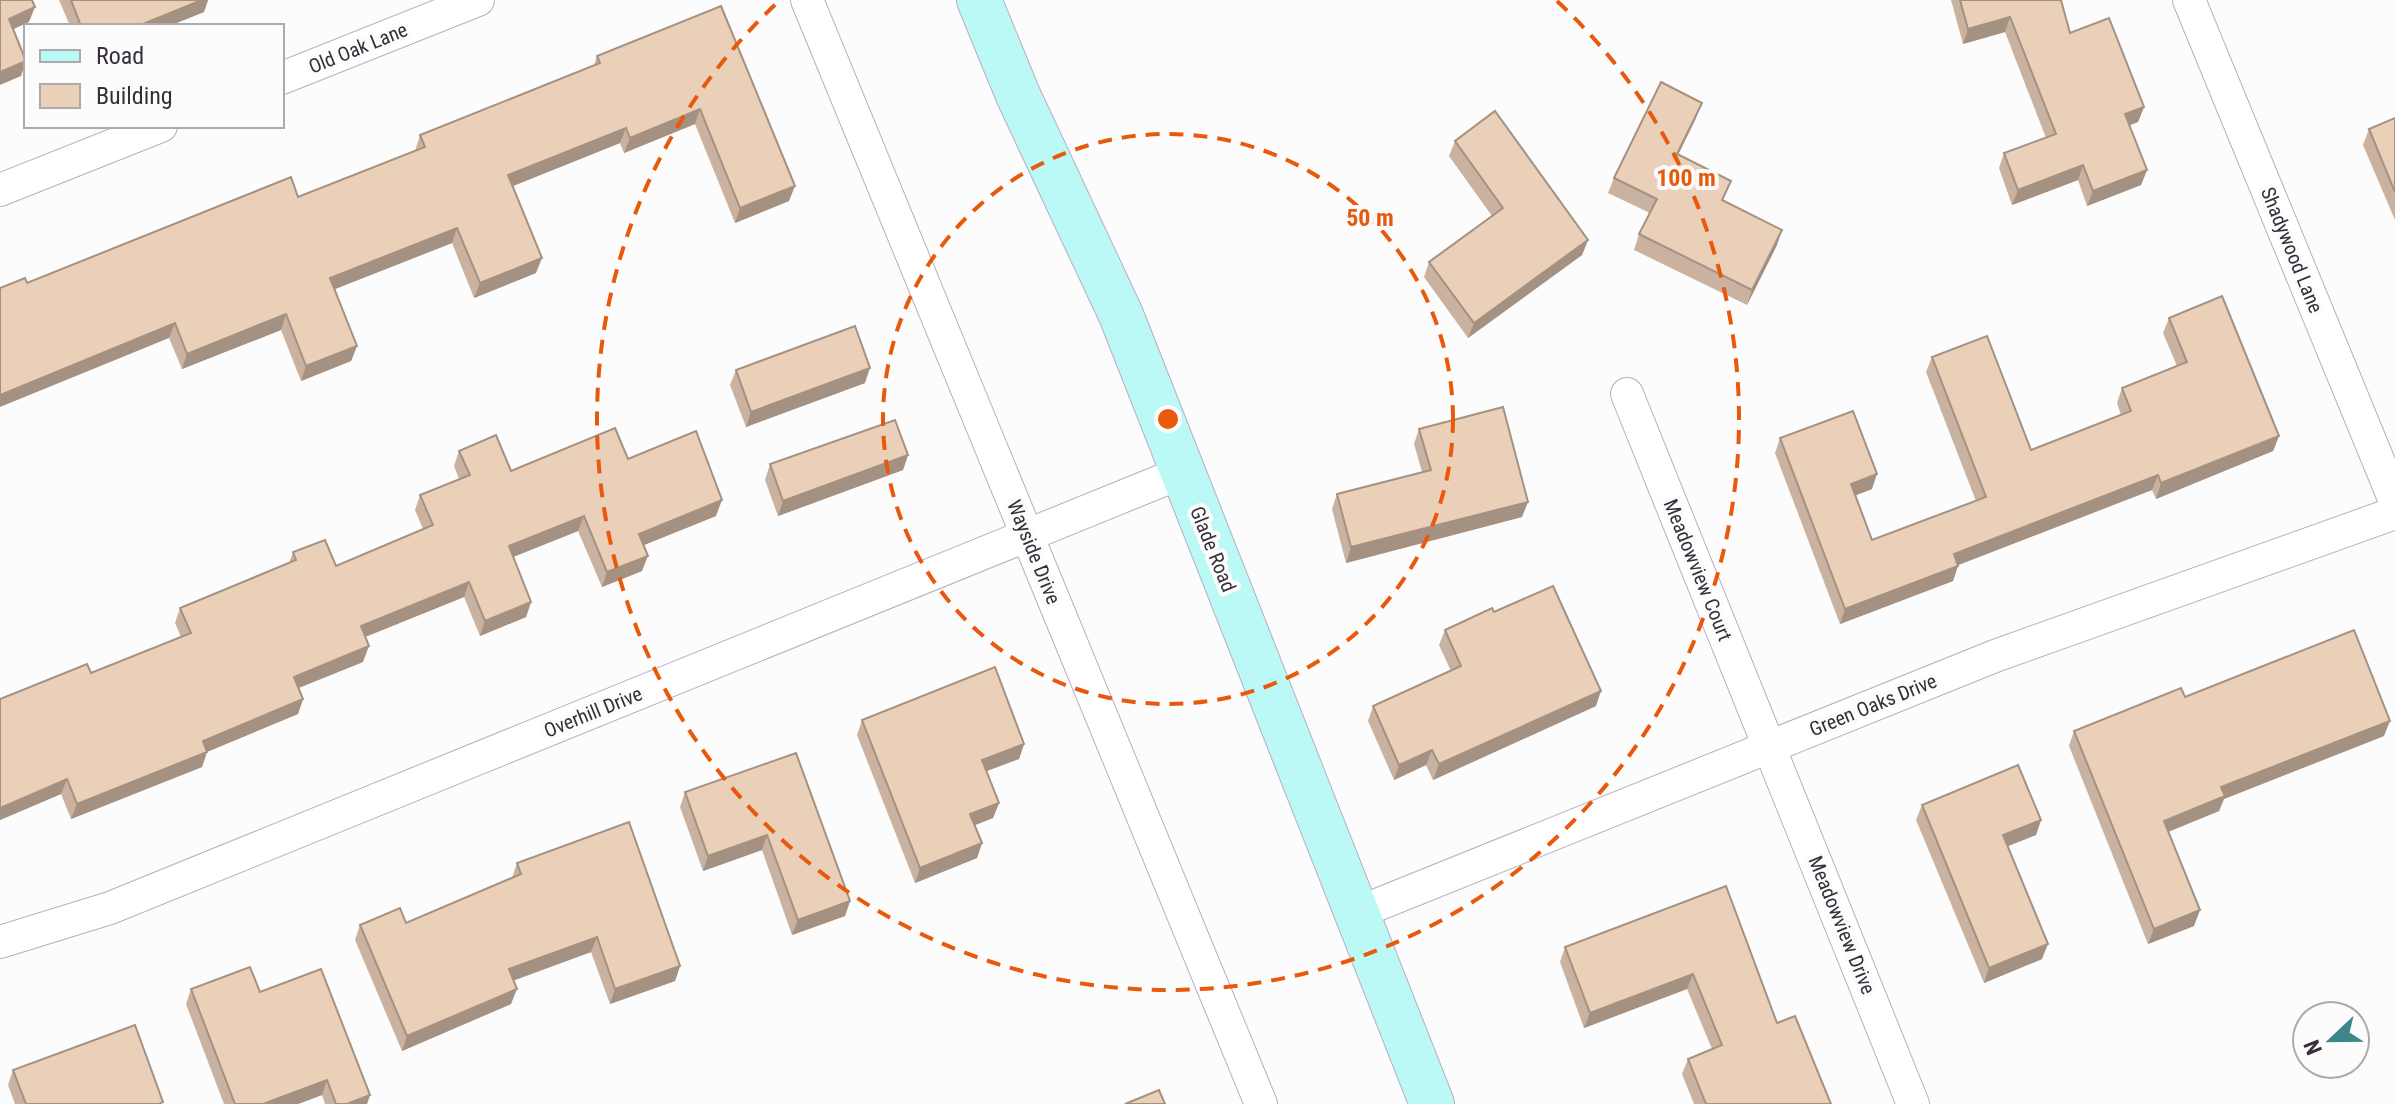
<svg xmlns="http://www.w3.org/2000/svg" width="2395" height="1104" font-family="'Roboto Condensed',sans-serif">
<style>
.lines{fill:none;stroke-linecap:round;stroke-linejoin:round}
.minor-casing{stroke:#bcabc7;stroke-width:34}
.secondary-casing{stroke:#bcabc7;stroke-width:46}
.minor{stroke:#fff;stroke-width:32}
.secondary{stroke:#bbf9f7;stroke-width:44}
.wall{fill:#c9b29f}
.shaded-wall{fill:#a49182}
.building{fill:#eacfb9;stroke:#a49182;stroke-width:2}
.ring{fill:none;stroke:#e8590c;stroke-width:4;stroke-dasharray:14 10}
.labels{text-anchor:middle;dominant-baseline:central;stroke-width:8;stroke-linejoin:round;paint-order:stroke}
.street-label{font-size:20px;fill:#362f3a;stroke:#fcfcfc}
.centre{fill:#e8590c;stroke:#fcfcfc;stroke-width:4}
.ring-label{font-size:24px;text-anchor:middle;font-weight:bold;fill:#e8590c;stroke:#fcfcfc;stroke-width:8;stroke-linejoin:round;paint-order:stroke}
</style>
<rect width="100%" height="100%" fill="#fcfcfc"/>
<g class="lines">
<g class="minor-casing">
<g id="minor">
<polyline points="807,0 1261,1104"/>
<polyline points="2189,0 2395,501"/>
<polyline points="282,78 478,0"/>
<polyline points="0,190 161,126"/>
<polyline points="1627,394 1913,1104"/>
<polyline points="1357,913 1995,656 2395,513"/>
<polyline points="0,942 110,908 1183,472"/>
</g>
</g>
<g class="secondary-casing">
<polyline id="secondary" points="979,0 1018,95 1121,315 1432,1104"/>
</g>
<use href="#minor" class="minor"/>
<use href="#secondary" class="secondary"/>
</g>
<g class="wall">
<polygon points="59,0 208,0 204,12 169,26 70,26"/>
<polygon points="1951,0 2061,0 2070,33 2144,107 2138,122 2129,125 2147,170 2141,185 2087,206 2078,180 2012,205 1999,168 2004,153 2046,138 2005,32 1963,44"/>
<polygon points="721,6 789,201 735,223 695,124 624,153 620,143 513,186 536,273 474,298 452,243 335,289 357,346 351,361 301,381 281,330 182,369 169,338 27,283 298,197 415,151 420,135 594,65 597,56"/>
<polygon points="1696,118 1678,155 1723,201 1777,245 1747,305 1634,250 1639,234 1650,213 1608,193 1614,178"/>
<polygon points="2395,118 2395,220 2363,145 2369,129"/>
<polygon points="1455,141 1588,240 1582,255 1468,338 1424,277 1429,262 1492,216 1449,156"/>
<polygon points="2169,318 2279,436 2273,451 2156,499 2152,490 1958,565 1953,581 1840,624 1775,453 1780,438 1872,489 1856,495 1872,540 1976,501 1926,372 1932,357 2031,450 2121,415 2117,403 2122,388 2177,366 2163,333"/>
<polygon points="736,370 865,383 746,427 730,385"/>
<polygon points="1419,429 1522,517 1346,563 1332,509 1337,494 1422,472 1414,444"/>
<polygon points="459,451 511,471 628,459 716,516 644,545 642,571 602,587 578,531 513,557 531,602 526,617 480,636 464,597 365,637 363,662 299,688 303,699 298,714 207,752 202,767 71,819 61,794 0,820 0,699 91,673 181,637 175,623 180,608 289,563 293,552 336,566 423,529 415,510 420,495 459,479 454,466"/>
<polygon points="908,455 903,470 778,516 765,480 770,464"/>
<polygon points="1494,612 1596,706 1433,780 1426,765 1394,780 1368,721 1373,706 1451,671 1439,645 1445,630"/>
<polygon points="2185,697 2384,736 2224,799 2219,811 2168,832 2194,926 2148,944 2069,746 2074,731"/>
<polygon points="862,720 1024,744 1019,759 986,771 999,803 993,818 975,825 982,843 977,858 915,883 857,735"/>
<polygon points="796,753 850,901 845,916 792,935 762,850 703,871 680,807 685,792"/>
<polygon points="1922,805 2041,820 2036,835 2008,846 2042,959 1984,983 1916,820"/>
<polygon points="517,863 680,966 675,981 610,1004 591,952 513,981 511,1004 402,1051 355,940 360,925 406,923 512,878"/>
<polygon points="1726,886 1777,1023 1831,1104 1694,1104 1682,1074 1688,1059 1712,1049 1687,989 1584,1028 1560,962 1565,947"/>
<polygon points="191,989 260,992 370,1095 367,1104 325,1104 322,1095 298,1104 224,1104 186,1004"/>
<polygon points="13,1070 162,1104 15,1104 8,1085"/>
</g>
<g class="shaded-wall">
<polygon points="202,0 208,0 204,12 169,26 138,26"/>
<polygon points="35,7 29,22 3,34 9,19"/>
<polygon points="2010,17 2005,32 1963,44 1968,29"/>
<polygon points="26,61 21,76 0,85 0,72"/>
<polygon points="1702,103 1696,118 1671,169 1677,154"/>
<polygon points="2144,107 2138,122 2119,129 2125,114"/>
<polygon points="700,109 695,124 624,153 630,138"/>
<polygon points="626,128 620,143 503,190 508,175"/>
<polygon points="2083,165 2078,180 2012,205 2018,190"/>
<polygon points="2147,170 2141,185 2087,206 2093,191"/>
<polygon points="795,186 789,201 735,223 740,208"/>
<polygon points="457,228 452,243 325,293 330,278"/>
<polygon points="1782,230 1777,245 1747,305 1752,290"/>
<polygon points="1588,240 1582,255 1468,338 1474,323"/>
<polygon points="542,258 536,273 474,298 480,283"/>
<polygon points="286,314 281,330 182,369 187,354"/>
<polygon points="175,323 169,338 0,407 0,395"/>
<polygon points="357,346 351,361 301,381 306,366"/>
<polygon points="870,368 865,383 746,427 751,412"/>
<polygon points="2279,436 2273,451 2156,499 2161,483"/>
<polygon points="908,455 903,470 778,516 783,501"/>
<polygon points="1877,474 1872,489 1846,499 1851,484"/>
<polygon points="2158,475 2152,490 1948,569 1954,554"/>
<polygon points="722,500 716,516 634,549 639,534"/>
<polygon points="1528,502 1522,517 1346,563 1351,547"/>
<polygon points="584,516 578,531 503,561 509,546"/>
<polygon points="648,556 642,571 602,587 607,572"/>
<polygon points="1958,566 1953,581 1840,624 1845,609"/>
<polygon points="469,582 464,597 355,641 361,626"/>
<polygon points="531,602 526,617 480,636 485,621"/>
<polygon points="369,646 363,662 288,692 294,677"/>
<polygon points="1601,691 1596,706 1433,780 1439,764"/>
<polygon points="303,699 298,714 197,756 203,741"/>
<polygon points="2390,721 2384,736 2224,799 2219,811 2158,836 2164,821 2221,787"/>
<polygon points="1024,744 1019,759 976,775 982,760"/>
<polygon points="1432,750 1426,765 1394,780 1399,765"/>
<polygon points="207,752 202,767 71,819 77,804"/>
<polygon points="67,779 61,794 0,820 0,808"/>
<polygon points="999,803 993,818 965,829 970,814"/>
<polygon points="2041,820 2036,835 1998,850 2003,835"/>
<polygon points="767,835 762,850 703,871 708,856"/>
<polygon points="982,843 977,858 915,883 920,868"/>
<polygon points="850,901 845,916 792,935 798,920"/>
<polygon points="2200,910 2194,926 2148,944 2154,929"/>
<polygon points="597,937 591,952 503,984 509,969"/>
<polygon points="2048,944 2042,959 1984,983 1989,968"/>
<polygon points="680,966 675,981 610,1004 615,989"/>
<polygon points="1693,974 1687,989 1584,1028 1590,1013"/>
<polygon points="517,989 511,1004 402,1051 407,1036"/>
<polygon points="327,1080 322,1095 298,1104 263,1104"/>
<polygon points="370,1095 367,1104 347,1104"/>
</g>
<g class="building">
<polygon points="0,0 32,0 35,7 9,19 26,61 0,72"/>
<polygon points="71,0 202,0 138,26 81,26"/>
<polygon points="1960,0 2061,0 2070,33 2109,18 2144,107 2125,114 2147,170 2093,191 2083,165 2018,190 2004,153 2056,134 2010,17 1968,29"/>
<polygon points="721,6 795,186 740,208 700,109 630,138 626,128 508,175 542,258 480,283 457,228 330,278 357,346 306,366 286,314 187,354 175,323 0,395 0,288 25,278 27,283 291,177 298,197 425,147 420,135 600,63 597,56"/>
<polygon points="1661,82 1702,103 1677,154 1731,181 1722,200 1782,230 1752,290 1639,234 1657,199 1614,178"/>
<polygon points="1495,111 1588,240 1474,323 1429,262 1503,208 1455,141"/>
<polygon points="2395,118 2395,192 2369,129"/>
<polygon points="2222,296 2279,436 2161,483 2158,475 1954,554 1958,566 1845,609 1780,438 1853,411 1877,474 1851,484 1872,540 1986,497 1932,357 1987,336 2031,450 2131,411 2122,388 2187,362 2169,318"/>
<polygon points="855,326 870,368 751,412 736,370"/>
<polygon points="1503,407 1528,502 1351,547 1337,494 1431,470 1419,429"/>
<polygon points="895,420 908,455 783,501 770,464"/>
<polygon points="615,428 628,459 696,431 722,500 639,534 648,556 607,572 584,516 509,546 531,602 485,621 469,582 361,626 369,646 294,677 303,699 203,741 207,752 77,804 67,779 0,808 0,699 87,664 91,673 191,633 180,608 296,560 293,552 325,540 336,566 433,525 420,495 470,475 459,451 496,435 511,471"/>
<polygon points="1553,586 1601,691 1439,764 1432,750 1399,765 1373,706 1461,666 1445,630 1492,608 1494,612"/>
<polygon points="2354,630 2390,721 2221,787 2225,796 2164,821 2200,910 2154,929 2074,731 2181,688 2185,697"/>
<polygon points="995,667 1024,744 982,760 999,803 970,814 982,843 920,868 862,720"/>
<polygon points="796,753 850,901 798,920 767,835 708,856 685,792"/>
<polygon points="2018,765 2041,820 2003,835 2048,944 1989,968 1922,805"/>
<polygon points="629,822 680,966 615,989 597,937 509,969 517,989 407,1036 360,925 400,908 406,923 521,874 517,863"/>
<polygon points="1726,886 1777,1023 1795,1016 1831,1104 1706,1104 1688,1059 1722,1045 1693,974 1590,1013 1565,947"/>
<polygon points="250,967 260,992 321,969 370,1095 347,1104 336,1104 327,1080 263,1104 235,1104 191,989"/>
<polygon points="135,1025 163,1102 159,1104 26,1104 13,1070"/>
<polygon points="1159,1090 1165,1104 1125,1104"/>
</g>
<g class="ring">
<circle cx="1168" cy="419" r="285"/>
<path d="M1557 1A571 571 0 1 1 779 1"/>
</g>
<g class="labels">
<g class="street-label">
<text transform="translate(358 48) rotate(-22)">Old Oak Lane</text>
<text transform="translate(2292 250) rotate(68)">Shadywood Lane</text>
<text transform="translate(1213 549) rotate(68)">Glade Road</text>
<text transform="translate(1034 552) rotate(68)">Wayside Drive</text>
<text transform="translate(1698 570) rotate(68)">Meadowview Court</text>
<text transform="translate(1873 705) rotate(-22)">Green Oaks Drive</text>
<text transform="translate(593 712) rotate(-22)">Overhill Drive</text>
<text transform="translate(1842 925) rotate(68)">Meadowview Drive</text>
</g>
</g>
<circle cx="1168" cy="419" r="12" class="centre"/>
<g class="ring-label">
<text x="1686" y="186">100 m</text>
<text x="1370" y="226">50 m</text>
</g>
<rect x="24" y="24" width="260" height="104" fill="#fcfcfc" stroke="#adaaae" stroke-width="2"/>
<rect x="40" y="50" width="40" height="12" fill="#bbf9f7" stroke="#adaaae" stroke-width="2"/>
<text x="96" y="64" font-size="24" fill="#362f3a">Road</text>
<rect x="40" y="84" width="40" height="24" fill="#eacfb9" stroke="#adaaae" stroke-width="2"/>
<text x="96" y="104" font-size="24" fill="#362f3a">Building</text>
<g transform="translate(2331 1040) rotate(248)"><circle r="38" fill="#fcfcfc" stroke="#adaaae" stroke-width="2"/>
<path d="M0-6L14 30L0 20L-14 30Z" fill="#3e8688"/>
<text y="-12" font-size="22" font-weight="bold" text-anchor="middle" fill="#362f3a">N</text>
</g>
</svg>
